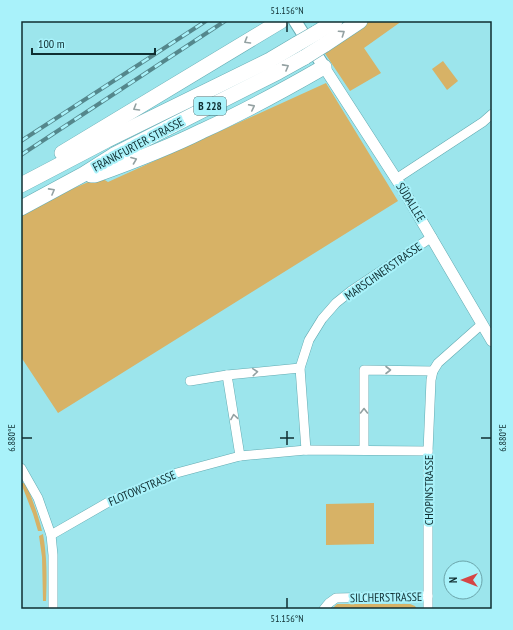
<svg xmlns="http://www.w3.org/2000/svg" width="513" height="630" font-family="'PT Sans Narrow',sans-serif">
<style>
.green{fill:#d7b266}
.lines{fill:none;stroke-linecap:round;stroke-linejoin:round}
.minor-casing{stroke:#63abb2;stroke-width:10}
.tertiary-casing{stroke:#63abb2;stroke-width:12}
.secondary-casing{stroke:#63abb2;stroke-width:14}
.trunk-casing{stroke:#63abb2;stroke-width:16}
.minor{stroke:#fff;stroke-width:9}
.tertiary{stroke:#fff;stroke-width:11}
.secondary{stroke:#fff;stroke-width:12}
.trunk{stroke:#fff;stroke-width:15}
.rail-casing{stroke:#54878c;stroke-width:4}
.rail{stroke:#a9f2fa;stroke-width:2.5;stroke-dasharray:8;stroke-linecap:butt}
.trunk-bridge-casing{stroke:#63abb2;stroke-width:16;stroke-linecap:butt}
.trunk-bridge{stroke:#fff;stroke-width:15}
.oneway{stroke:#93a1a2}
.ticks{fill:none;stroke:#0f2e31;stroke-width:1.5}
.labels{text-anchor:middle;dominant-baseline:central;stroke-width:4;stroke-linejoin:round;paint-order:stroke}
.shield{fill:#a9f2fa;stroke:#3d696d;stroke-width:1}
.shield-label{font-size:11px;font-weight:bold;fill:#0f2e31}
.street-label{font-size:12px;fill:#0f2e31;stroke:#a9f2fa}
.neatline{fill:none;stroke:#0f2e31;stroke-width:1.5}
.ticks-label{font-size:10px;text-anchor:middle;fill:#0f2e31}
</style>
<rect width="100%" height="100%" fill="#9ce5ec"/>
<g class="green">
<polygon points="368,21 402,21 364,48 381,73 350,91 324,52"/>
<polygon points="443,61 458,81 447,90 432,69"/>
<polygon points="326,83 398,201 58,413 21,357 21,216 72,189 100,177 108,182"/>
<path d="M21,483H26C32,499 38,514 42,531H38L33,514Z"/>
<polygon points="374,503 374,544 326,545 326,504"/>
<path d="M43,534C47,556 47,578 46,601H43L42,557L39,536Z"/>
<polygon points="337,604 410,604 415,606 417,609 332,609"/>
</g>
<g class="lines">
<g class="minor-casing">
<g id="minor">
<polyline points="396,179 483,122 492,114"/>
<polyline points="227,375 240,456"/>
<polyline points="190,381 227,375 300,368"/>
<polyline points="306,450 300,368 309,340 322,319 336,303 351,291 432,237"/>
<polyline points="364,450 364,370 433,371"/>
<polyline points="21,468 38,498 51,535 53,555 53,609"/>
<polyline points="51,535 112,500 173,474 240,456 306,450 428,451"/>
<polyline points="324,609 329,603 336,598 428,596"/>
<polyline points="428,609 428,451 431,380 433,371 438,363 482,324"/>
</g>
</g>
<g class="tertiary-casing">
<polyline id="tertiary" points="324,67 404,191 492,341"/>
</g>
<g class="secondary-casing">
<polyline id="secondary" points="295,21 324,67"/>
</g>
<g class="trunk-casing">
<g id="trunk">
<polyline points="316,33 335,21"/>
<polyline points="324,45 360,21"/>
<polyline points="62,153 281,21"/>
<path d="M91,175H95C131,162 168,148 202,131C244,112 284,90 324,67"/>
<polyline points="21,185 107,140 270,60 297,44"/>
<polyline points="21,208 84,174 114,155 278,72 305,57"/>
</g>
</g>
<use href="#minor" class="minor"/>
<use href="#tertiary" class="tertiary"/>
<use href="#secondary" class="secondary"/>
<use href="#trunk" class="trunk"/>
<g class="rail-casing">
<g id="rail">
<polyline points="21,141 206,21"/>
<polyline points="21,155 225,21"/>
</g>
</g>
<use href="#rail" class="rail"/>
<g class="trunk-bridge-casing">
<g id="trunk-bridge">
<polyline points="297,44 316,33"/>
<polyline points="305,57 324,45"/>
</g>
</g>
<use href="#trunk-bridge" class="trunk-bridge"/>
</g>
<defs><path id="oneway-chevron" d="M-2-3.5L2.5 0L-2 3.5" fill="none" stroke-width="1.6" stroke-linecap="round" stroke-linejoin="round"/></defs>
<g class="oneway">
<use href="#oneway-chevron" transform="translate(342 33) rotate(-34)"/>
<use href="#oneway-chevron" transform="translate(247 41) rotate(149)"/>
<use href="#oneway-chevron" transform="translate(286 67) rotate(-29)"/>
<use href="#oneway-chevron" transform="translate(252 107) rotate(-27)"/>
<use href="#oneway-chevron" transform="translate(136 108) rotate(149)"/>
<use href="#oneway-chevron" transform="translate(134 160) rotate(-21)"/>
<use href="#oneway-chevron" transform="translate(52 191) rotate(-29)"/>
<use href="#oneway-chevron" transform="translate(388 370)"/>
<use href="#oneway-chevron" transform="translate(255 372) rotate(-5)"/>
<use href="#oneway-chevron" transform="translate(364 411) rotate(-90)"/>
<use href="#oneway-chevron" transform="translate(234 417) rotate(-99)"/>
</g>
<path class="ticks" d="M287,22V32M287,431V445M22,438H32M280,438H294M481,438H491M287,598V608"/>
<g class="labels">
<rect class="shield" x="194" y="97" width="32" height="18" rx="3"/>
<g class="shield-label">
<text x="210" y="106">B 228</text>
</g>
<g class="street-label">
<text transform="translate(138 144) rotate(-28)">FRANKFURTER STRASSE</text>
<text transform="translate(411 202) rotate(58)">SÜDALLEE</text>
<text transform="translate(383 271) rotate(-35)">MARSCHNERSTRASSE</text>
<text transform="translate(142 488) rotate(-23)">FLOTOWSTRASSE</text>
<text transform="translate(428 490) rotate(-90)">CHOPINSTRASSE</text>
<text transform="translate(386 597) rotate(-1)">SILCHERSTRASSE</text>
</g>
</g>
<rect width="513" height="630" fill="none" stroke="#a9f2fa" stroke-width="44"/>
<g transform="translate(463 580) rotate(270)"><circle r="19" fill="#a9f2fa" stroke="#6ba4aa"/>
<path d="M0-3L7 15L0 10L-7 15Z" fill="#d54646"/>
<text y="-6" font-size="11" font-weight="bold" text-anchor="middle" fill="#0f2e31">N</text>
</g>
<path d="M32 48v6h123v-6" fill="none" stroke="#0f2e31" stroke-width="2"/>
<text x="38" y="48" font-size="12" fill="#0f2e31" stroke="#a9f2fa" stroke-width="3" paint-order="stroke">100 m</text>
<rect x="22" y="22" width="469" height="586" class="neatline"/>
<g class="ticks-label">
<text x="287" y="14">51.156°N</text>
<text transform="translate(502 438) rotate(-90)" y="4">6.880°E</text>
<text transform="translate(11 438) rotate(-90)" y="4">6.880°E</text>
<text x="287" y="622">51.156°N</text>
</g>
</svg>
